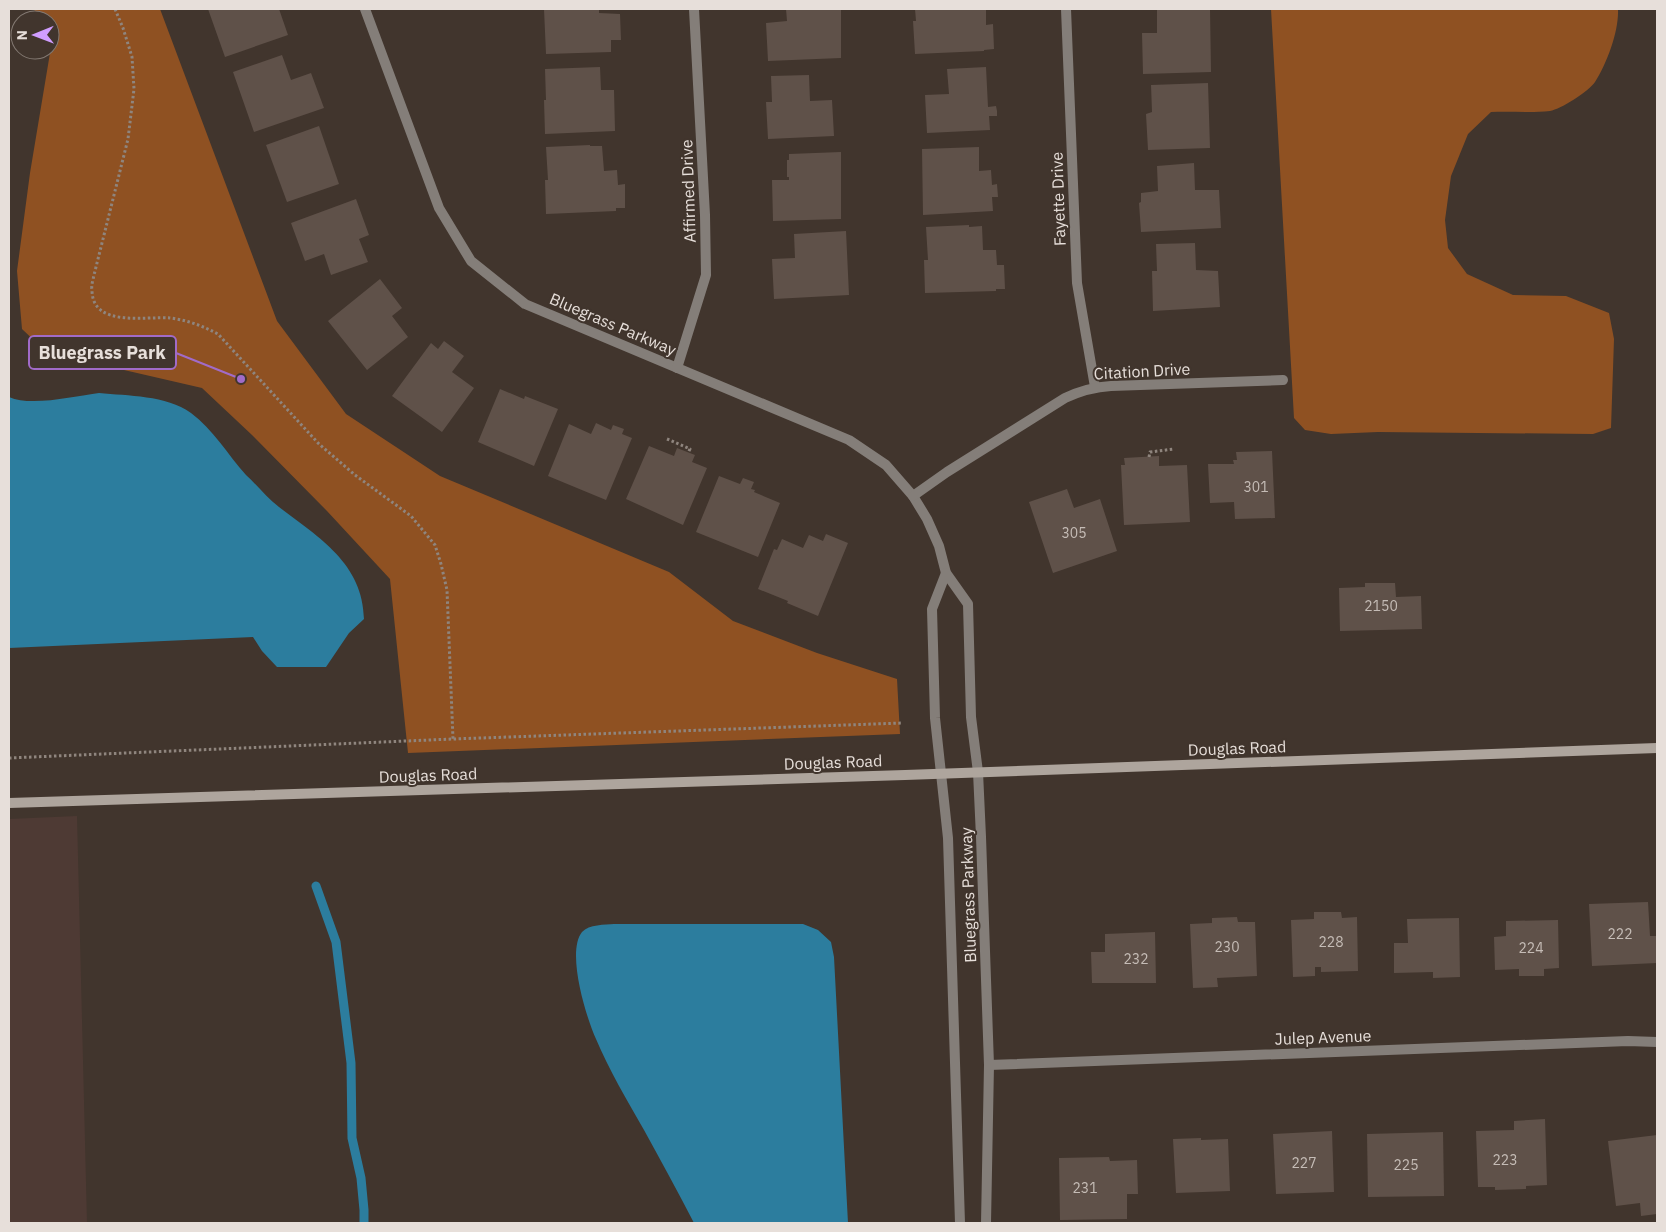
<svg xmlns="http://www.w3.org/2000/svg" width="1666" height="1232" font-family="'IBM Plex Sans',sans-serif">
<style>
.commercial{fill:#4e3a34}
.green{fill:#8f5122}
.water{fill:#2c7d9e}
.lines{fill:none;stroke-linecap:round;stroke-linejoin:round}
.stream{stroke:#2c7d9e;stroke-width:9}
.building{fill:#5f5149}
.path{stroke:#8f857e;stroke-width:3;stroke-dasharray:2.5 2.5;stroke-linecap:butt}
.street{stroke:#847e79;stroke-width:10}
.secondary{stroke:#aea59d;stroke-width:10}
.labels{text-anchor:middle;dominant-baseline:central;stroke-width:4;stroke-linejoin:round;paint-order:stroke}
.number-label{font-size:14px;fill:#c5bcb6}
.street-label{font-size:16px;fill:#e7dfda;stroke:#41352d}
.leader{fill:none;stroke:#a16bc8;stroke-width:2}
.callout-dot{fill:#a16bc8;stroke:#41352d;stroke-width:2}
.callout{fill:#41352d;stroke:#a16bc8;stroke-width:2}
.callout-label{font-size:18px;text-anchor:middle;font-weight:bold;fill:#e7dfda}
</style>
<rect width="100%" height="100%" fill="#41352d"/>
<polygon class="commercial" points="77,816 87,1223 9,1223 9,819"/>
<g class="green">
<polygon points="34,9 160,9 277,321 346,414 440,476 669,572 733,621 817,653 897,679 900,734 408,753 390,579 327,511 252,435 202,388 124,370 59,364 22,329 17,271 30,173 51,47 50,20 39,20"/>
<path d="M1271,9H1618C1619,31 1607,63 1595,82C1588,92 1561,109 1550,111C1531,113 1510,111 1491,112L1468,134L1451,176L1445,220L1448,248L1467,274L1513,295L1566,296L1609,313L1614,339L1611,428L1593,434L1378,432L1331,434L1305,430L1294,418Z"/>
</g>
<g class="water">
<path d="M99,393C128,396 166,395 191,413C213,429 228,455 246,475C257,485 267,498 279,507C318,537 363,563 364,619L349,633L326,667H277L262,651L253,637L9,648V397C31,407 75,396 99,393Z"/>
<path d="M614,924H803L818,930L831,942L834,957L848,1223H694C678,1192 661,1161 644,1130C627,1100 609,1070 596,1039C586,1017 566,952 582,932C589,924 605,925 614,924Z"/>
</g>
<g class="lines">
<polyline class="stream" points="316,886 336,942 351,1063 352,1138 361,1178 364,1210 364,1223"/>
</g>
<g class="building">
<polygon points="208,9 279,9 288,35 225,57"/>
<polygon points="544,9 599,9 599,13 620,14 621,40 611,40 611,52 546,54"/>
<polygon points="786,9 841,9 841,58 768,61 766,23 787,21"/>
<polygon points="915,9 986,10 986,25 993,24 994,49 984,50 984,51 915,54 913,21 916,21"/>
<polygon points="1157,9 1210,9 1211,72 1143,74 1142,33 1157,33"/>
<polygon points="282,55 291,80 311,73 324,108 254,132 233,72"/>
<polygon points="600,67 601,90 614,90 615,131 545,134 544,100 546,100 545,69"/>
<polygon points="986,67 988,107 996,106 997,111 997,116 989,116 990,130 927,133 925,95 949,94 947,69"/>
<polygon points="809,75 810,101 832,100 834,136 768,139 766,102 772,102 771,76"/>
<polygon points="1208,83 1210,148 1148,150 1146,114 1152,112 1151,85"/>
<polygon points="319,126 339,184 287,202 266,145"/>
<polygon points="590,145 590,146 602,146 604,171 617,170 618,185 625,184 625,208 616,208 616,211 546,214 545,180 548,180 546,147"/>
<polygon points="979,147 979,171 991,170 992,185 997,184 998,197 992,197 993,211 923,215 922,149"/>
<polygon points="841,152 841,219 773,221 772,180 789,180 789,177 787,177 787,160 789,160 789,154"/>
<polygon points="1194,163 1195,190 1219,190 1221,228 1141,232 1139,203 1141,202 1141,193 1158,191 1157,166"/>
<polygon points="356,199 369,235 359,239 368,262 331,275 324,254 305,261 291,223"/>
<polygon points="969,225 969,227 982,226 983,250 996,250 997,265 1004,265 1005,289 996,289 996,291 925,293 924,260 928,260 926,227"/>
<polygon points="846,231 849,295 774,299 772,259 795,258 794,234"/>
<polygon points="1195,243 1196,270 1218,271 1220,307 1153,311 1152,271 1157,271 1156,244"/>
<polygon points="380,279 402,308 392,316 408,337 367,370 328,321"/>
<polygon points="444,341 464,356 452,372 474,388 442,432 392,396 431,343 438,349"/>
<polygon points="500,389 524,399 525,396 558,409 534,466 478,442"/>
<polygon points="596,423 611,430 613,425 624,429 622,434 632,438 606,500 548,476 569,424 591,434"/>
<polygon points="649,446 674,456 677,448 695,455 692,462 707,468 683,525 626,499"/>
<polygon points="1272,451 1275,518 1235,519 1234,502 1210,503 1208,464 1234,464 1233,460 1237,460 1236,452"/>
<polygon points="1159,456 1159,466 1187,465 1190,522 1124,525 1121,465 1125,465 1124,458"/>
<polygon points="719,476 740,484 743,478 754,482 751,489 755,490 754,492 780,503 758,557 696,532"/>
<polygon points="1067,489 1074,508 1100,499 1117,551 1053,573 1029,502"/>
<polygon points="826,534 848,543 818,616 787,603 788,601 758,589 774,549 777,550 782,539 803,548 809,535 823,541"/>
<polygon points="1365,583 1395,583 1396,597 1421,596 1422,629 1340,631 1339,588 1365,587"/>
<polygon points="1648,902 1650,936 1657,936 1657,963 1592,966 1589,904"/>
<polygon points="1314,912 1341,912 1342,918 1357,917 1358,971 1321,972 1321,967 1315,967 1315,976 1293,977 1291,920 1314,919"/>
<polygon points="1237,917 1238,922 1255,922 1257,976 1217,978 1218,987 1193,988 1190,924 1212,923 1212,918"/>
<polygon points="1459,918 1460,977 1433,978 1433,972 1394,973 1394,943 1408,943 1407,919"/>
<polygon points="1558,920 1559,968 1544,969 1544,976 1519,976 1519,969 1495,970 1494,937 1506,936 1506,921"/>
<polygon points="1155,932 1156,983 1092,983 1091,952 1105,952 1105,934"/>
<polygon points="1545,1119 1547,1185 1526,1186 1526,1189 1495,1190 1495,1187 1478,1187 1476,1131 1514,1130 1514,1121"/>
<polygon points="1332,1131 1334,1192 1276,1194 1273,1134"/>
<polygon points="1443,1132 1444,1196 1368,1197 1367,1134"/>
<polygon points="1657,1135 1657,1214 1641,1216 1640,1203 1616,1206 1608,1141"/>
<polygon points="1201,1138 1201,1140 1228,1139 1230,1191 1176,1193 1173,1139"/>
<polygon points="1109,1157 1110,1161 1137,1160 1138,1194 1127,1194 1127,1219 1060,1220 1059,1158"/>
</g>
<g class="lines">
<g class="path">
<path d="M115,9L123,28L132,57L134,89L128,139L94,275C93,280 91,286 92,290C92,328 146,316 170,318C187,320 203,326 218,334L319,444L355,475L411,516L435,545L441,564L447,590L453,739"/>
<polyline points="667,439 690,449 688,453"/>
<polyline points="1149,457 1150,452 1174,449"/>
<polyline points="9,758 453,739 902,723"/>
</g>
<g class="street">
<polyline points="365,9 439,208 471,261 525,304 849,440 886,465 913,496 927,519 939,546 946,573 968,604 971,717 978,772 981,837 989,1065 986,1223"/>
<polyline points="1066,9 1077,283 1095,387"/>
<polyline points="677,368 706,275 705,215 694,9"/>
<path d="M913,496L947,472L1065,398C1080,391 1094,387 1111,386L1283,380"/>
<polyline points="946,573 932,609 935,718 948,838 960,1223"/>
<polyline points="989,1065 1628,1041 1657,1042"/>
</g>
<polyline class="secondary" points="9,803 905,775 1657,748"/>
</g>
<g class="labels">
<g class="number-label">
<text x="1256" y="487">301</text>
<text x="1074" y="533">305</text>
<text x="1381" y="606">2150</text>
<text x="1620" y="934">222</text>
<text x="1331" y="942">228</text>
<text x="1227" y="947">230</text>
<text x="1531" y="948">224</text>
<text x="1136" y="959">232</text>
<text x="1505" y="1160">223</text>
<text x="1304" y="1163">227</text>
<text x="1406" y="1165">225</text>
<text x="1085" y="1188">231</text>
</g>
<g class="street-label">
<text transform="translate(688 191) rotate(-92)">Affirmed Drive</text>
<text transform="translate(1058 199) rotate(-92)">Fayette Drive</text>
<text transform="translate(613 324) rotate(23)">Bluegrass Parkway</text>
<text transform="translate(1142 371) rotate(-3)">Citation Drive</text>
<text transform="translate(1237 748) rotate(-2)">Douglas Road</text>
<text transform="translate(833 762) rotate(-2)">Douglas Road</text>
<text transform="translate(428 775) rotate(-2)">Douglas Road</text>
<text transform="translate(968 895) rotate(-92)">Bluegrass Parkway</text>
<text transform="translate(1323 1037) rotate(-2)">Julep Avenue</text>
</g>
</g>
<path class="leader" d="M241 379L176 353"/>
<circle class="callout-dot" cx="241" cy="379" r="5"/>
<rect class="callout" x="29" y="336" width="147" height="33" rx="5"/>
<g class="callout-label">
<text x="102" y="359">Bluegrass Park</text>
</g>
<rect width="1666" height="1232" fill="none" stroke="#e7dfda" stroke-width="20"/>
<g transform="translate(35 35) rotate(269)"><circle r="24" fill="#41352d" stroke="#837972"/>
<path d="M0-4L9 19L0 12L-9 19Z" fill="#d09dff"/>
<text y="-8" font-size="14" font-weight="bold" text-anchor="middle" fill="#e7dfda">N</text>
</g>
</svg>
